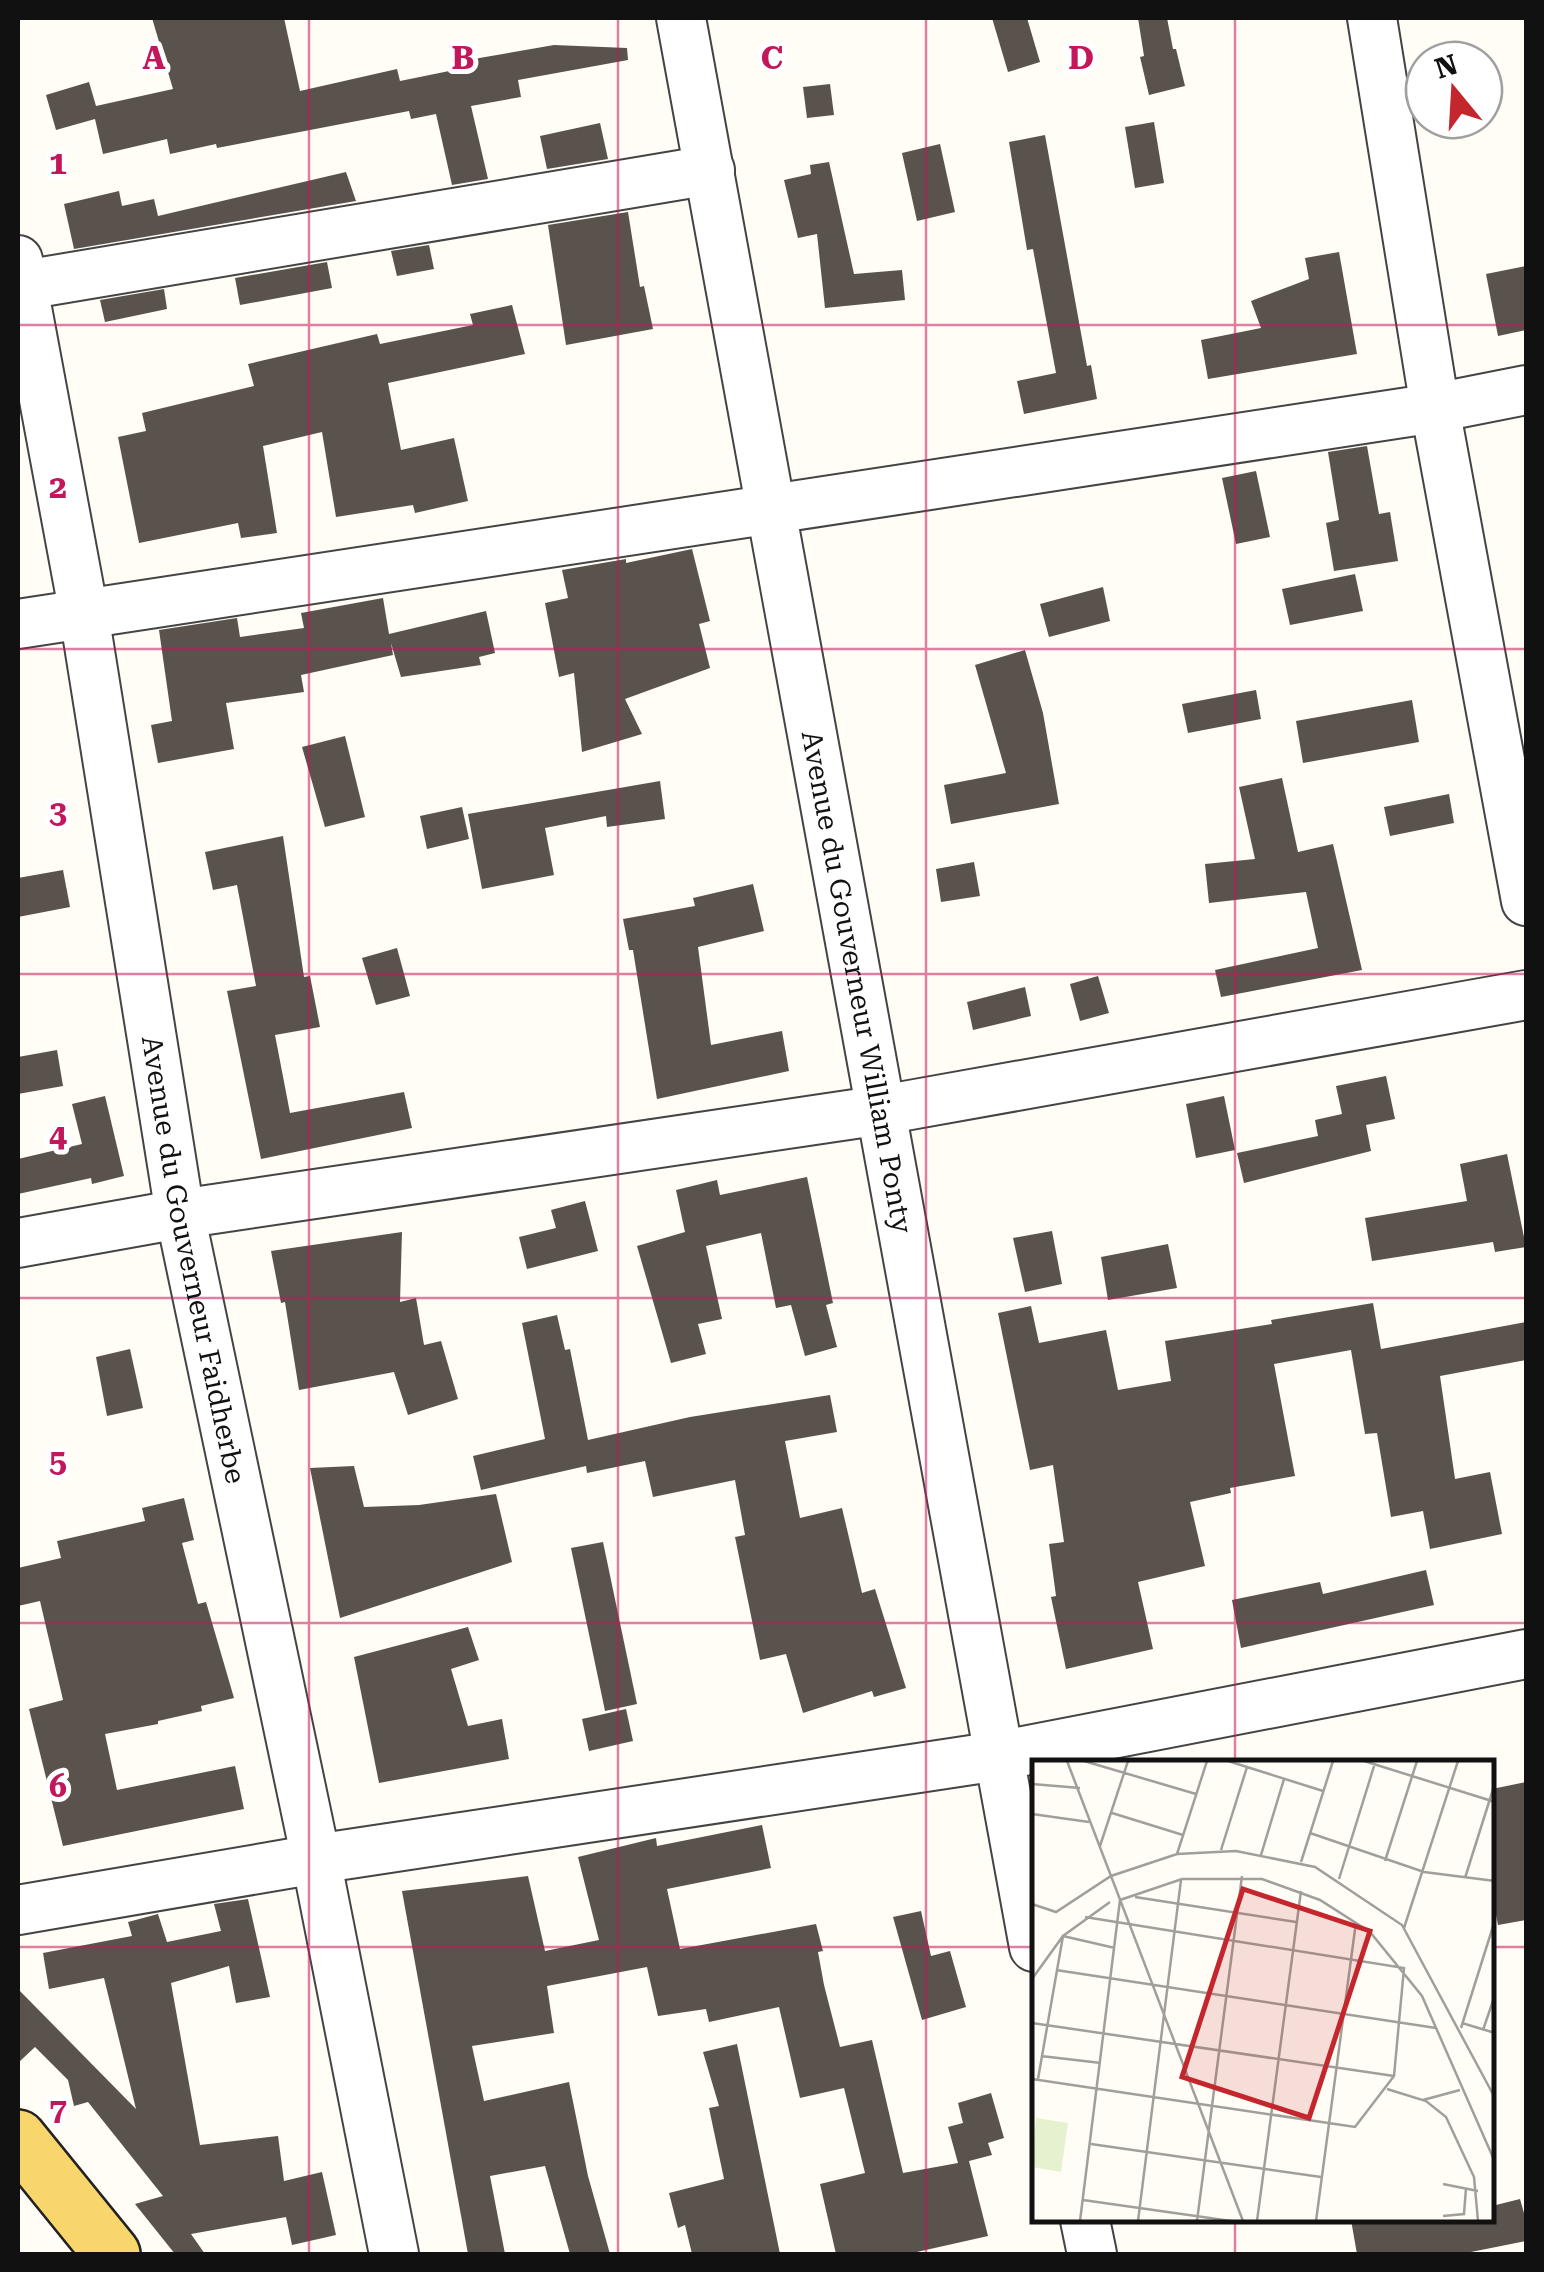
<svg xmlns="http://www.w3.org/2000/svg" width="1544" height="2272" font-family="'Roboto Serif',serif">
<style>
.building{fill:#5a524d}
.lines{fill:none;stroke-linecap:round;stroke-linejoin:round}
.minor-casing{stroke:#444;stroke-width:52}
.major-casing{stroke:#222;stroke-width:60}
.minor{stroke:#fff;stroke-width:48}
.major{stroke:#f9d66b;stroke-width:55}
.grid{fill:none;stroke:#c2185b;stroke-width:2.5;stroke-opacity:0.55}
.labels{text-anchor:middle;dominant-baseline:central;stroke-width:10;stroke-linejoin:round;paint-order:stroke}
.street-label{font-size:28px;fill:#111;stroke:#fff}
.inset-road{fill:none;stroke:#a09f9a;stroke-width:2.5}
.view{fill:#c4262e;fill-opacity:0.15;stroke:#c4262e;stroke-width:5}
.inset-edge{fill:none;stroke:#111;stroke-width:5}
.grid-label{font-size:32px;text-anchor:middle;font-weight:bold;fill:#c2185b;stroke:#fff;stroke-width:10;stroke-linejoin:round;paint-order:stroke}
</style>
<rect width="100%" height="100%" fill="#fffdf5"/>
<g class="building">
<polygon points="152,18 284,18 300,91 397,69 400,81 469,67 468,60 554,45 627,48 628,60 518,80 521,97 471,106 488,179 452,185 436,114 411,119 409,111 217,148 216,144 170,154 167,139 103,154 95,119 56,130 46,95 89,82 96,106 173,89"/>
<polygon points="992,18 1027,18 1040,62 1008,72"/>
<polygon points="1138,18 1167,18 1173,49 1176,49 1185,86 1149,95 1140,57 1144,56"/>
<polygon points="830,84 834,115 807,118 803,87"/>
<polygon points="1154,122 1164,183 1135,188 1125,127"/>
<polygon points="600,123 608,159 547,169 540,136"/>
<polygon points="1045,135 1087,366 1091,365 1097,399 1024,414 1017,381 1056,373 1033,249 1027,250 1009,142"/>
<polygon points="940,144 955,212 917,221 902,153"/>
<polygon points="829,162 854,274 902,270 905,300 825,308 817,234 798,238 784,180 811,174 810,165"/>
<polygon points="346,172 356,201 74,249 64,204 119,191 122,206 154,199 158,216"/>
<polygon points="628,212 640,287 644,286 653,329 566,345 548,225"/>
<polygon points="429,245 434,269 397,276 391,251"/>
<polygon points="1339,252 1357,354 1208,379 1201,340 1261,328 1251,301 1309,279 1305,258"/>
<polygon points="327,262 332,288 240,305 235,278"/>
<polygon points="1526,266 1526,330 1498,336 1486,274"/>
<polygon points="164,289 167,309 105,322 100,300"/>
<polygon points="512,305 525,354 388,383 401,450 454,438 468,501 415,513 413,505 336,517 322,432 263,446 277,533 241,538 238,523 139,543 118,437 146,431 142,413 254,386 248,364 377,334 380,344 473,325 470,314"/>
<polygon points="1367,446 1379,514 1390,512 1398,561 1334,571 1326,523 1339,520 1328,452"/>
<polygon points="1256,471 1270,537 1236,544 1222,478"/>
<polygon points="692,549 710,621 699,624 710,668 625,699 642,734 582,752 574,673 559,677 545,603 568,598 562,570 626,559 626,563"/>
<polygon points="1355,574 1363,611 1290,625 1282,589"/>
<polygon points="1103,587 1110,621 1049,637 1040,604"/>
<polygon points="383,598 389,634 486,611 495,653 479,657 481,665 401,677 391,643 393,655 301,675 304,692 226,703 234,749 158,763 151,725 172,721 159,630 237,618 240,637 304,628 301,613"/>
<polygon points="1025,650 1043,713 1059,804 951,824 944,785 1006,773 975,665"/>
<polygon points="1256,690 1261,719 1188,733 1182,704"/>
<polygon points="1412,700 1419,742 1303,763 1296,721"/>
<polygon points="345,736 365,817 325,827 302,747"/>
<polygon points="1282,778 1298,852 1333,844 1362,970 1221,997 1215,970 1318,948 1306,892 1209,903 1205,864 1255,859 1239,787"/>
<polygon points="660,781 665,819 607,827 606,816 545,828 554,875 482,889 468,814"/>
<polygon points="1449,794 1454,823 1390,836 1384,807"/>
<polygon points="462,807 469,839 427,849 420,816"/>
<polygon points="283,836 304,977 310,976 320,1027 275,1035 290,1113 404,1092 412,1128 261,1159 227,991 256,986 237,885 213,890 205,852"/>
<polygon points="974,862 980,896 941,902 936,869"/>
<polygon points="63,870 70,907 18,917 18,878"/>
<polygon points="753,884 764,931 698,947 711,1045 782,1031 789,1071 657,1099 633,950 629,950 623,919 695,906 693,898"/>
<polygon points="397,948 410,996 376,1005 362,958"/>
<polygon points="1098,976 1109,1013 1080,1021 1070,984"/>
<polygon points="1025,987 1031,1016 973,1030 967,1002"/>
<polygon points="57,1050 63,1086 18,1094 18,1057"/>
<polygon points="1386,1076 1395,1119 1366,1125 1371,1151 1244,1183 1237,1153 1318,1136 1315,1120 1342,1114 1336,1086"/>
<polygon points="105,1096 124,1176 92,1184 91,1178 18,1194 18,1159 82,1144 72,1104"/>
<polygon points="1224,1096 1235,1150 1196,1158 1186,1104"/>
<polygon points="1507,1154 1526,1247 1495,1252 1493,1242 1372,1261 1365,1218 1467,1201 1460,1164"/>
<polygon points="807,1177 833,1303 826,1305 837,1347 805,1356 791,1305 776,1308 761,1233 706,1246 722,1319 698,1324 706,1354 671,1363 637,1246 685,1232 676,1190 717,1180 720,1195"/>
<polygon points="585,1201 598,1251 527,1269 519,1237 556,1228 551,1210"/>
<polygon points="1052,1231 1062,1284 1025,1292 1013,1238"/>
<polygon points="402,1232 400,1302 416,1298 424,1345 441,1341 458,1399 408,1415 394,1372 299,1390 285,1302 281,1303 271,1251"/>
<polygon points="1168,1244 1177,1288 1108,1300 1101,1257"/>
<polygon points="1373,1303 1381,1349 1526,1322 1526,1360 1440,1376 1455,1479 1490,1472 1502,1534 1430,1549 1423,1511 1391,1517 1377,1433 1365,1434 1351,1350 1274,1364 1295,1476 1230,1488 1231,1493 1190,1502 1205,1566 1138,1582 1153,1649 1066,1669 1051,1597 1056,1596 1049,1544 1064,1542 1053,1465 1030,1470 998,1313 1031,1306 1039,1343 1106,1330 1118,1390 1171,1381 1165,1341 1272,1324 1271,1320"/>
<polygon points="557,1315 565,1350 570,1349 588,1440 690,1417 830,1395 837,1432 785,1441 800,1518 842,1508 862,1593 875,1589 906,1688 874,1697 872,1691 803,1713 786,1654 760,1660 735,1537 745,1535 735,1480 653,1497 645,1461 587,1473 586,1466 481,1490 473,1456 545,1439 522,1323"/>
<polygon points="130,1349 143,1408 107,1416 96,1357"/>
<polygon points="354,1466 364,1507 419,1505 496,1494 512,1562 340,1618 310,1468"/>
<polygon points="184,1498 194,1540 182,1543 198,1604 206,1602 234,1698 201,1706 202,1711 158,1721 158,1724 105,1734 117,1790 235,1766 244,1809 63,1846 29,1709 63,1700 40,1601 18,1606 18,1568 61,1558 57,1541 145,1521 142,1508"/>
<polygon points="603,1542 637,1704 605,1711 571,1548"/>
<polygon points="1426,1570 1434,1605 1241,1648 1232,1600 1320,1582 1323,1594"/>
<polygon points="468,1627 479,1660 451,1669 468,1726 502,1719 509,1759 379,1783 354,1657"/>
<polygon points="626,1709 633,1741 589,1751 582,1719"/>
<polygon points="1526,1782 1526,1920 1498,1925 1492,1894 1492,1789"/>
<polygon points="762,1825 771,1868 667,1889 680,1949 816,1924 823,1951 818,1952 824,1985 840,2047 872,2040 903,2173 958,2163 948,2127 963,2123 958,2103 991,2093 1004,2138 988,2143 992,2155 969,2161 988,2236 908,2254 836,2254 820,2184 865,2173 844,2088 800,2098 779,2007 709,2022 706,2009 658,2016 647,1967 547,1986 554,2033 472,2046 484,2101 569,2082 588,2176 610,2254 570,2254 545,2166 490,2176 505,2254 468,2254 402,1891 528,1876 545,1951 599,1940 578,1857 656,1838 657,1846"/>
<polygon points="248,1899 270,1997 236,2003 229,1966 171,1983 200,2145 278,2136 284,2181 322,2172 336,2235 292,2245 286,2217 191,2234 205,2254 175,2254 135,2204 163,2196 88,2102 74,2106 68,2080 35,2047 18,2063 18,1989 136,2109 104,1978 49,1989 43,1953 132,1936 128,1922 158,1914 167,1942 221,1931 214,1904"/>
<polygon points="921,1911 931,1956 950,1951 966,2007 922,2020 893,1917"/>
<polygon points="737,2044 780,2254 692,2254 685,2225 678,2228 669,2193 724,2179 709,2108 719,2106 703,2052"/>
<polygon points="1520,2199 1526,2220 1526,2241 1461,2254 1357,2254 1351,2220 1492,2220 1492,2206"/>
</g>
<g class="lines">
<g class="minor-casing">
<g id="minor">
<path id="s1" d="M681,18L1034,1947"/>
<polyline points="1372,18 1435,408 1526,901"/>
<path id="s2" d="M18,260L84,614L180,1214L316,1859L394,2254"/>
<polyline points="18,286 710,170"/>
<polyline points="18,624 1435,408 1526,390"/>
<polyline points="18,1243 180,1214 882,1110 1526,995"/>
<polyline points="18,1910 316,1859 998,1756 1526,1654"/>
<polyline points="1085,2220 1092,2254"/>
</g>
</g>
<g class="major-casing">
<polyline id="major" points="18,2138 112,2254"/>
</g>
<use href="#minor" class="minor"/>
<use href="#major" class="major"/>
</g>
<path class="grid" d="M309,18V2254M618,18V2254M926,18V2254M1235,18V1762M18,325H1526M18,649H1526M18,974H1526M18,1298H1526M18,1623H1526M18,1947H1034M1492,1947H1526M1235,2220V2254"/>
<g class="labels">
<g class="street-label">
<text stroke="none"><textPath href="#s1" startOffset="980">Avenue du Gouverneur William Ponty</textPath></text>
<text stroke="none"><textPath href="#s2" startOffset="1015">Avenue du Gouverneur Faidherbe</textPath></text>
</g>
</g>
<g transform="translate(1032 1760)">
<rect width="462" height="462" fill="#fffdf5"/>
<path d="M4,358L36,363L29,412L0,407Z" fill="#e6f2cf"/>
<path class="inset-road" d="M35,1L211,461M52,1L164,34M196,1L291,31M332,1L463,42M0,24L48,28M80,53L151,75M0,54L57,62M278,73L392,112L463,121M68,86L96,1M189,90L215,7M145,94L175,1M229,95L252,19M353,101L385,1M269,102L301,1M433,118L463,23M307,119L343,3M103,137L264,162M0,144L24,152L79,116L145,94L204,91L283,107L370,165L463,338M372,168L426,1M24,210L404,268M0,219L31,176L78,142M0,263L362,316M430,263L463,273M429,268L463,160M451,270L463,235M9,296L69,303M0,319L323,367L362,316L372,208L53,157M6,319L31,176L83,188M355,329L394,341L414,357L442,417L446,461M391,340L428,330M59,384L289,417M411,424L446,431M51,440L199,461M411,456L432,454L434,428M48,461L88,140L150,119H230L288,140L338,172L390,236L463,402M106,461L149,120M165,461L210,116M225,461L269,131M284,461L324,162"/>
<path class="view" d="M211,129L338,171L277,358L150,317Z"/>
<rect width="462" height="462" class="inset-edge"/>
</g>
<g class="grid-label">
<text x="154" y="69">A</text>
<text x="463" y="69">B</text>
<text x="772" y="69">C</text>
<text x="1081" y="69">D</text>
<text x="58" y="174">1</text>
<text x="58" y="498">2</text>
<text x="58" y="823">3</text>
<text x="58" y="1147">4</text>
<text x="58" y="1472">5</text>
<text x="58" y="1797">6</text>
<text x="58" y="2121">7</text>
</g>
<rect width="1544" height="2272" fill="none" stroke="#111111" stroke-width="40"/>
<g transform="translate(1454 90) rotate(342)"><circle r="48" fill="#ffffff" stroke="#a0a0a0" stroke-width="2.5"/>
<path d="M0-8L18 38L0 25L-18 38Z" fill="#c4262e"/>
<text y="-15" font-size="28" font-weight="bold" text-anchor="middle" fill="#111111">N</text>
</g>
</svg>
